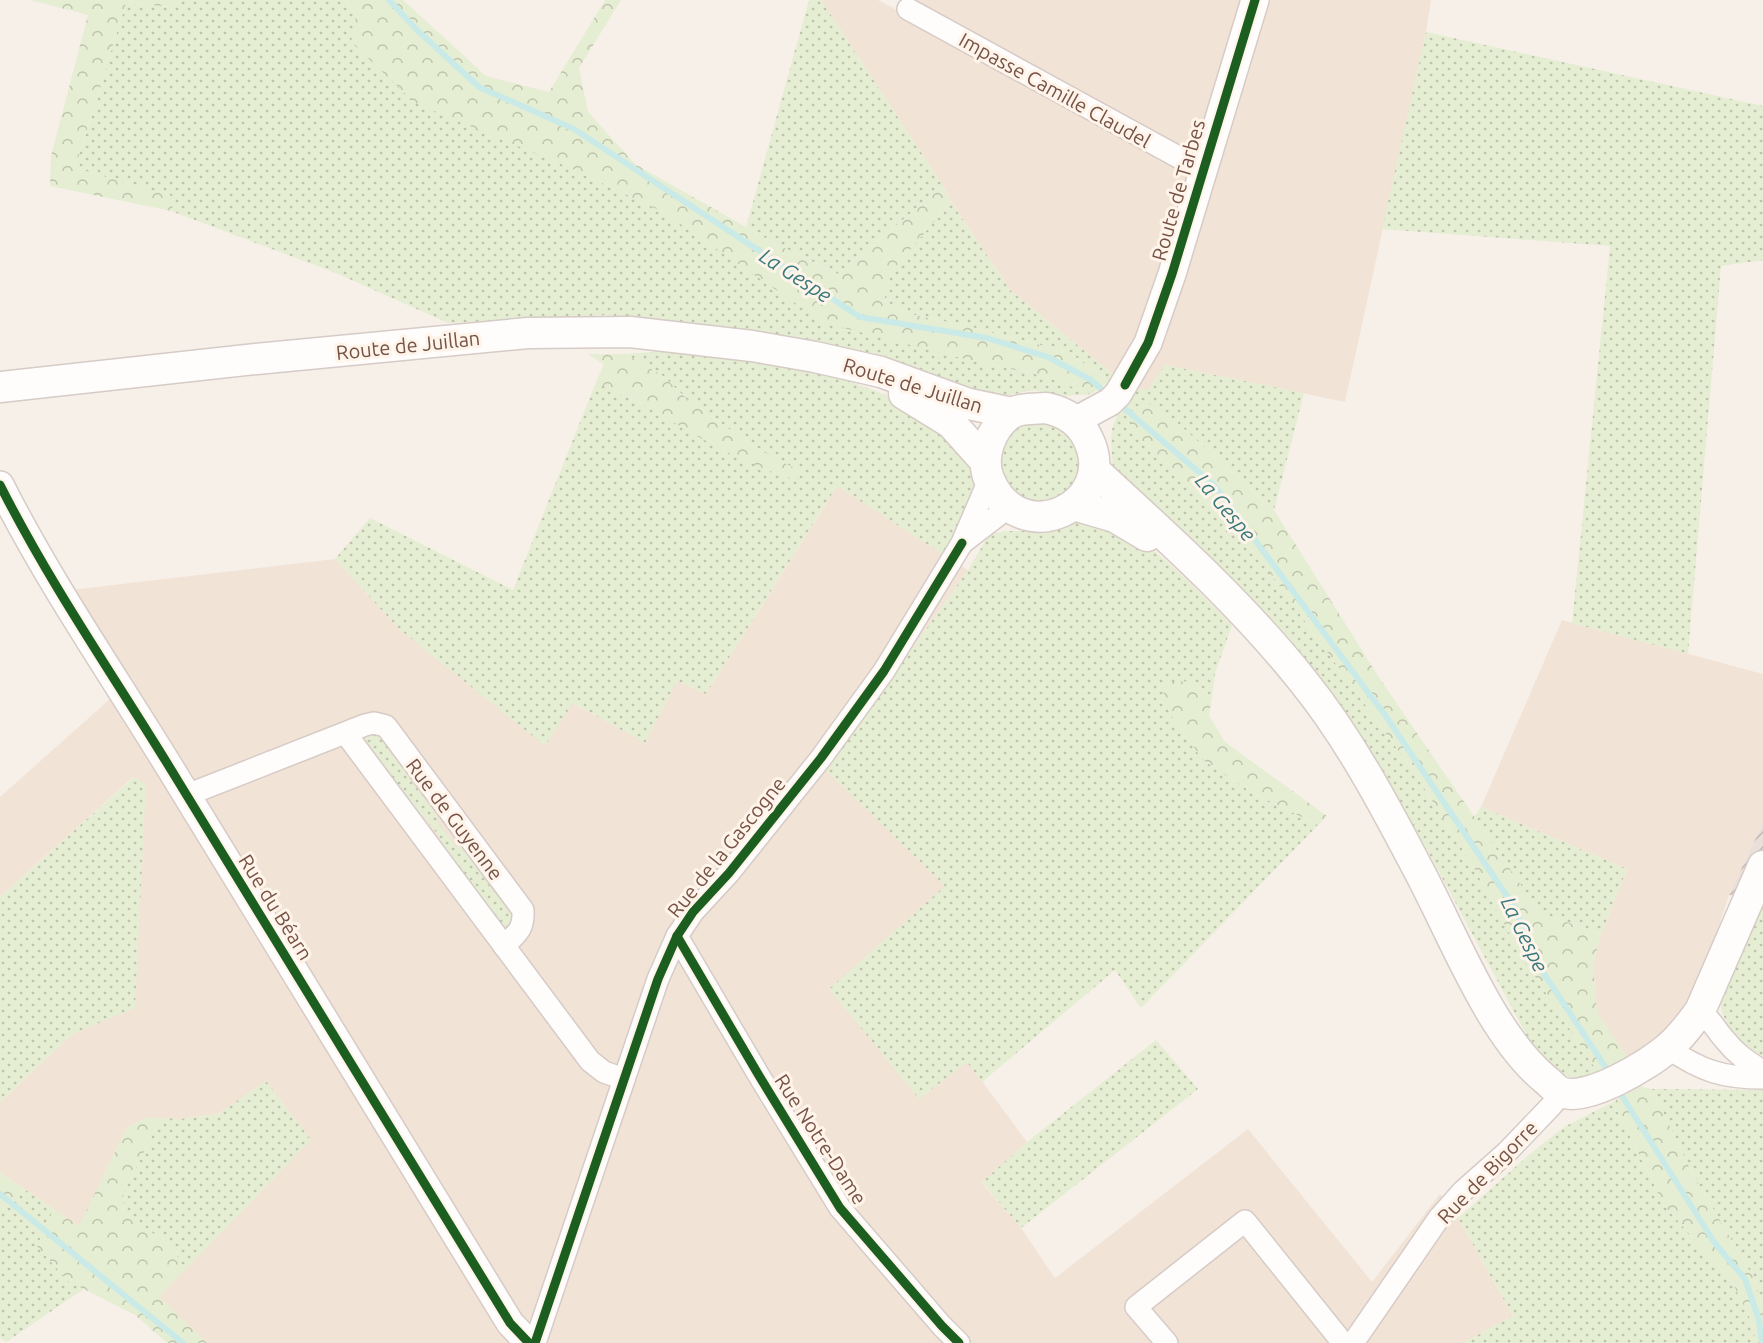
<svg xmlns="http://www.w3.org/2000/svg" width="1763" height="1343" font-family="Ubuntu,sans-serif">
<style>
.residential{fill:#f2e3d7}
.industrial{fill:url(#industrial-furrows)}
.grass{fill:url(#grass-dots)}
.forest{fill:url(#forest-crowns)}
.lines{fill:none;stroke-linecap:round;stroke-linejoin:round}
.stream{stroke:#caeae8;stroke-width:6}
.minor-casing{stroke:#d6cbc6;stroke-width:24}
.tertiary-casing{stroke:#d6cbc6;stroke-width:30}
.secondary-casing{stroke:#d6cbc6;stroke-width:33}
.minor{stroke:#fefdfc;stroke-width:21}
.tertiary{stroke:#fefdfc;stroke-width:27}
.secondary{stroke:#fefdfc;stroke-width:30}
.cycleway-casing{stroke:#fff4ea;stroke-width:13}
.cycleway{stroke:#1b5e20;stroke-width:9}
.labels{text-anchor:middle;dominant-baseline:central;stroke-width:6;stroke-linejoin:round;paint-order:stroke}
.street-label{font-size:20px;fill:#775347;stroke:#fff4ea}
.water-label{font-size:21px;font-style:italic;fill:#3a7a7d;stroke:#fff4ea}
</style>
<defs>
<pattern id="industrial-furrows" width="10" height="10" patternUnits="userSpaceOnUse" patternTransform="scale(1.5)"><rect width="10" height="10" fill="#eae0da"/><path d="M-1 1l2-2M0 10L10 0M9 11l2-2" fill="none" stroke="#c2b8b3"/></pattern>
<pattern id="grass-dots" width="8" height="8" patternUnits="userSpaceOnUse" patternTransform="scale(1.5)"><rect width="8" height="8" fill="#e5eed2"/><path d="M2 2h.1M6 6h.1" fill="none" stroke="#bec3ac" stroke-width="1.8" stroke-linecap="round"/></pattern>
<pattern id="forest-crowns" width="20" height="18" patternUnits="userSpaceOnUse" patternTransform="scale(1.5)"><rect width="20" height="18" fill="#e5eed2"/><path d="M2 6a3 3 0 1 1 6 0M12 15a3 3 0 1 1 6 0" fill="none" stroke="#bec3ac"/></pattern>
</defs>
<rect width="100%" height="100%" fill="#f7f0e9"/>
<g class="residential">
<polygon points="821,0 878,0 897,10 902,0 1431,0 1426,32 1345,402 1166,365 1147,392 1114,375 1011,291 951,202 943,186"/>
<polygon points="838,485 968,570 826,770 946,886 919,1099 967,1061 1027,1142 982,1183 1021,1228 1055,1278 1248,1129 1372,1282 1440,1194 1458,1218 1513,1316 1463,1343 207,1343 158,1297 266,1081 218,1114 181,1119 146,1118 127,1127 79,1227 0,1172 0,1102 72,1034 135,1007 133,777 0,897 0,797 111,698 45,593 335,559 398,628 545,745 572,703 645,742 677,681 706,694"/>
<polygon points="1562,620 1763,674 1763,823 1729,895 1695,999 1682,1019 1628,1059 1597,1013 1593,966 1601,934 1627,869 1481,807"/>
</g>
<polygon class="industrial" points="1763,823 1763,899 1729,895"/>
<g class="grass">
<polygon points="181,0 345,0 356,15 575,170 663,212 733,259 973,361 1044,376 1091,394 1065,396 1034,390 989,399 788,339 606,315 448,323 336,273 171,211 174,197 75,168 126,3 172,7"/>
<polygon points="809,0 821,0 943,186 838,274 774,243 746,227"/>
<polygon points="1426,32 1763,106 1763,260 1721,266 1688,654 1572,623 1610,246 1382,229"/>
<polygon points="951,202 1011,291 1114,375 1109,382 1070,353 989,331 906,313 884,300 891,272"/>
<polygon points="664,351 758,360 846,380 886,395 943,427 966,447 976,481 973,496 944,555 837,486 706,694 677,681 645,743 573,703 545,746 398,628 335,559 370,518 513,590 596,382 640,403 731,454 798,470 756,448 688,400 663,376 626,354"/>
<path d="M1165,365L1304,393L1274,510L1163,410L1130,430L1176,471L1263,563L1416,775L1473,866L1521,955L1599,1074C1575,1081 1564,1076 1543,1066L1424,844L1339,702L1238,589L1114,475C1109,431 1107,420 1140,388L1147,391Z"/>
<polygon points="1029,417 1066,425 1083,464 1071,490 1047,502 1032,502 1004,485 997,450 1004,434"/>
<path d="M1075,522C1084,522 1094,521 1103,523C1143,530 1203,596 1232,625L1215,673L1212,697L1192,681L1169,712L1203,760L1253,793L1318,825L1141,1008L1115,970L982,1082L967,1062L919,1099L829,989L945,886L826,770L968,570L989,535L1005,531H1050Z"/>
<polygon points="380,730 401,756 397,760 438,818 436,820 457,848 461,846 494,892 500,888 518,921 503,932 439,844 442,840 422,814 419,816 361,744 363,736"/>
<polygon points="134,777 146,784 135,1008 72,1034 0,1102 0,897"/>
<polygon points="1481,807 1627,869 1601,934 1540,913 1474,817"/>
<path d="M1763,899V1056C1743,1046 1723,1026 1720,1003C1718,987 1754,918 1763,899Z"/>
<polygon points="1156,1040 1198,1089 1021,1228 982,1182 1027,1142"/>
<polygon points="266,1081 311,1140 181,1274 176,1250 124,1213 123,1193 161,1118 181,1119 218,1114"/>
<polygon points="1652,1089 1763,1090 1763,1305 1753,1277 1690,1169"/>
<polygon points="1613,1102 1664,1205 1732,1282 1749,1316 1757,1343 1463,1343 1513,1316 1458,1218 1530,1154 1564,1127"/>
<polygon points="24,1189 54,1209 37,1246 68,1281 84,1289 6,1342 0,1338 0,1209 3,1209"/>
</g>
<g class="forest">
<polygon points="30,0 181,0 172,7 126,3 75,168 175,197 171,211 50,186 51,156 88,15"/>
<polygon points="345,0 403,0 486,76 549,92 605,0 621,0 579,68 588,112 635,164 774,243 838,274 943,186 951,202 891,272 884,300 906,313 989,331 1070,353 1109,382 1091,394 1044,376 973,361 824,323 663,212 575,170 415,103 351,42 356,15"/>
<path d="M587,354H626L663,376L688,400L756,448L798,470V480C742,465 692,433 642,404C627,396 611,390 596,382L604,364Z"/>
<polygon points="1144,402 1163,410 1274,510 1380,679 1540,913 1601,934 1593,966 1597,1012 1628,1059 1599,1074 1521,955 1473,866 1416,775 1263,563 1176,471 1130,430 1134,409"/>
<polygon points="1192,681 1212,697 1209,715 1225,742 1327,816 1318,825 1253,793 1203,760 1169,712 1163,691 1168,682"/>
<polygon points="1639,1086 1652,1089 1690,1169 1753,1277 1763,1305 1763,1343 1757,1343 1749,1316 1732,1282 1664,1205 1613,1102"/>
<polygon points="146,1118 161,1118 123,1193 124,1212 176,1250 181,1274 159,1297 207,1343 167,1343 135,1315 68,1281 37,1246 54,1209 79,1226 127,1127"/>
<polygon points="0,1172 24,1189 3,1209 0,1209"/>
</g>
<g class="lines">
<g class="stream">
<polyline points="389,0 418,31 479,87 574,129 860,317 987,338 1048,357 1091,380 1107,394"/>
<polyline points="1117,402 1214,485 1385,715 1515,908 1535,960 1610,1074"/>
<polyline points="1617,1088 1714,1242 1745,1279 1759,1320 1762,1343"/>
<polyline points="0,1194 183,1343"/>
</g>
<g class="minor-casing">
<g id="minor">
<polyline points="908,9 1202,170"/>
<polyline points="989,480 962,543 1009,507"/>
<polyline points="346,734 590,1061 604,1072 624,1079"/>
<path d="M187,795L365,725L374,723L386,726L523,910C524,930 517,933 504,946"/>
<polyline points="677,936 758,1074 840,1208 942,1326 959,1343"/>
<path d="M1700,1011C1711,1019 1716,1030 1725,1040C1736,1054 1748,1062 1763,1071"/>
<path d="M1668,1048C1701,1071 1723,1078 1763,1078"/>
<polyline points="535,1343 658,979 677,936 693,912 729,873 821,758 884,671 962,543"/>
<polyline points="1167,1343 1136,1307 1245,1221 1343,1343"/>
<polyline points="1353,1343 1439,1218 1463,1191 1507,1152 1552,1105 1561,1093"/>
</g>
</g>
<g class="tertiary-casing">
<g id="tertiary">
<polyline points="1075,421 1110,402 1118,394 1148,343 1172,274 1255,0"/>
<path d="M0,485C52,588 118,682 178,781C289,961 399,1142 510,1323L529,1343"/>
</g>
</g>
<g class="secondary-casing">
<g id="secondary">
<polyline points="0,387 256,359 528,333 630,332 752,346 815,357 881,372 969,404 1012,413"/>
<polyline points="904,394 951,423 985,461"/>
<path d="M1046,408C1065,412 1080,421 1088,439C1120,504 1020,554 989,479C980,457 991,428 1010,414C1019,408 1035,409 1046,408Z"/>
<path d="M1094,470C1167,537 1241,603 1303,681C1349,738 1384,804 1418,869C1453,934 1490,1034 1546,1080C1551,1084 1556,1090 1561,1092C1586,1103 1650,1064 1669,1047C1681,1037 1690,1024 1700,1011L1763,866"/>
<polyline points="1074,505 1115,517 1147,536"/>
</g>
</g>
<use href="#minor" class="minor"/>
<use href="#tertiary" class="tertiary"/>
<use href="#secondary" class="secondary"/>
<g class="cycleway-casing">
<g id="cycleway">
<polyline points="1125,385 1148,343 1172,274 1255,0"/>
<path d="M0,485C52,588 118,682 178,781C289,961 399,1142 510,1323L529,1343"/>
<polyline points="677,936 758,1074 840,1208 942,1326 959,1343"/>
<polyline points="535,1343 658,979 677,936 693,912 729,873 821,758 884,671 962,543"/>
</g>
</g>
<use href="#cycleway" class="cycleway"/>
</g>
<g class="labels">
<g class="street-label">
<text transform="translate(1055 90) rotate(29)">Impasse Camille Claudel</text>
<text transform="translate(1178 190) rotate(-74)">Route de Tarbes</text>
<text transform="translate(408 345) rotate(-6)">Route de Juillan</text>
<text transform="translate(913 385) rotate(17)">Route de Juillan</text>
<text transform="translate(455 819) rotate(53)">Rue de Guyenne</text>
<text transform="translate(726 847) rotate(-51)">Rue de la Gascogne</text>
<text transform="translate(276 907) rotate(58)">Rue du Béarn</text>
<text transform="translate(821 1139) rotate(57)">Rue Notre-Dame</text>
<text transform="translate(1487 1172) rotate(-46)">Rue de Bigorre</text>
</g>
<g class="water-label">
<text transform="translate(796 275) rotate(33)">La Gespe</text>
<text transform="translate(1226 507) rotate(50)">La Gespe</text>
<text transform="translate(1525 934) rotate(64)">La Gespe</text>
</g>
</g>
</svg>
